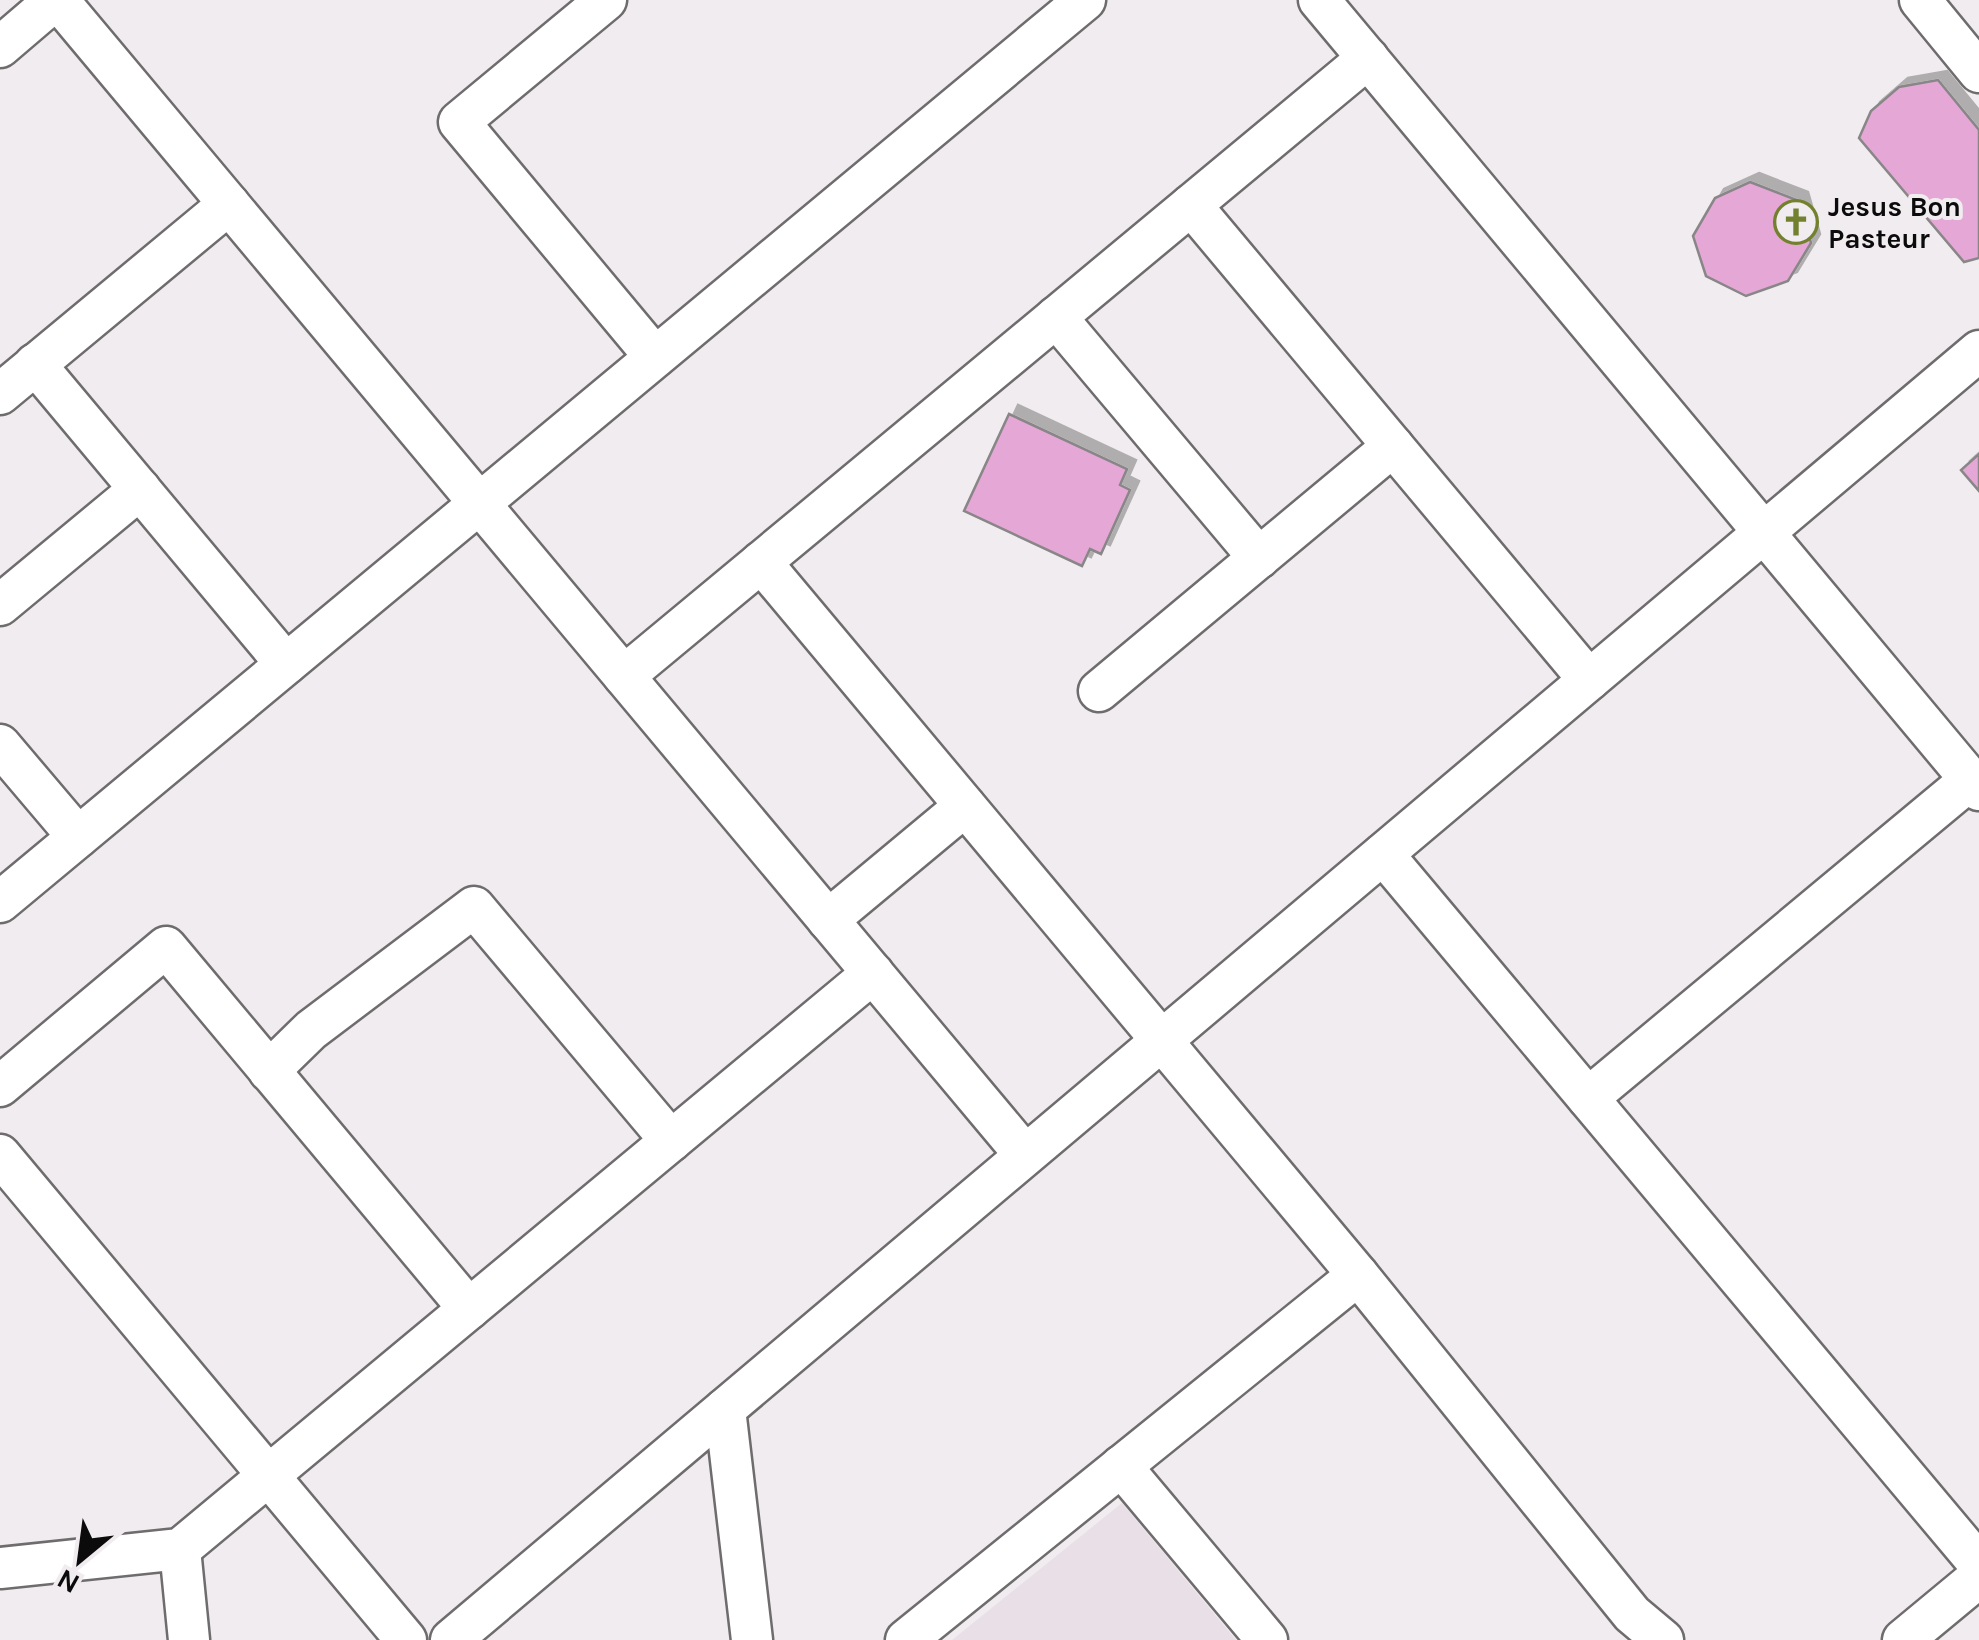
<svg xmlns="http://www.w3.org/2000/svg" width="1979" height="1640" font-family="Karla,sans-serif">
<style>
.built{fill:#e9dfe6}
.building{fill:#e5a8d6;stroke:#898688;stroke-width:2.5;filter:url(#shadow)}
.lines{fill:none;stroke-linecap:round;stroke-linejoin:round}
.minor-casing{stroke:#6f6c6e;stroke-width:45}
.minor{stroke:#fff;stroke-width:40}
.labels{text-anchor:middle;dominant-baseline:central;stroke-width:8;stroke-linejoin:round;paint-order:stroke}
.poi-label{font-size:28px;font-weight:bold;fill:#0c0b0c;stroke:#f0ecef;text-anchor:start}
</style>
<defs>
<filter id="shadow"><feDropShadow dx="9" dy="-9" stdDeviation="0" flood-color="#0004"/></filter>
</defs>
<rect width="100%" height="100%" fill="#f0ecef"/>
<polygon class="built" points="1122,1503 1236,1640 952,1640"/>
<g class="building">
<polygon points="1938,80 1979,130 1979,258 1964,262 1859,138 1871,111 1899,87"/>
<polygon points="1750,182 1799,201 1811,243 1788,281 1746,296 1706,276 1693,236 1715,198"/>
<polygon points="1009,414 1127,469 1120,485 1130,490 1101,554 1090,549 1082,566 964,511"/>
<polygon points="1979,454 1979,491 1961,470"/>
</g>
<g class="lines">
<g class="minor-casing">
<g id="minor">
<polyline points="58,0 1025,1155"/>
<polyline points="606,0 459,122 655,357"/>
<polyline points="1319,0 1979,790"/>
<polyline points="1920,0 1979,72"/>
<polyline points="0,47 55,0"/>
<polyline points="1191,205 1589,680"/>
<polyline points="1056,317 1259,558"/>
<polyline points="35,364 286,664"/>
<polyline points="0,394 229,204"/>
<polyline points="761,562 1358,1275 1632,1614 1663,1640"/>
<polyline points="0,605 140,489"/>
<polyline points="624,676 1368,58"/>
<polyline points="1099,691 1393,446"/>
<polyline points="0,745 78,837"/>
<polyline points="1383,854 1979,1564"/>
<polyline points="0,902 1085,0"/>
<polyline points="828,920 965,806"/>
<polyline points="269,1071 311,1030 474,907 671,1141"/>
<polyline points="0,1086 166,947 469,1309"/>
<polyline points="1588,1098 1970,780"/>
<polyline points="0,1155 406,1640"/>
<polyline points="725,1409 752,1640"/>
<polyline points="1121,1466 1267,1640"/>
<polyline points="180,1549 189,1640"/>
<polyline points="0,1568 180,1549 873,973"/>
<polyline points="451,1640 1979,351"/>
<polyline points="906,1640 1358,1275"/>
<polyline points="1903,1640 1979,1577"/>
</g>
</g>
<use href="#minor" class="minor"/>
</g>
<defs>
<g id="church-ring" transform="scale(2.25)"><circle r="9.5" fill="#f0ecef" stroke="#73812f" stroke-width="1.5"/><path d="M-1.2-6h2.4v3.5h3.3v2.4h-3.3V6h-2.4V-.1h-3.3v-2.4h3.3Z" fill="#73812f"/></g>
</defs>
<g fill-rule="evenodd">
<use href="#church-ring" x="1796" y="222"/>
</g>
<g class="labels">
<g class="poi-label">
<text x="1828" y="206">Jesus Bon<tspan x="1828" dy="32">Pasteur</tspan></text>
</g>
</g>
<g transform="translate(80 1560) rotate(209)" stroke="#f0ecef" stroke-width="8" paint-order="stroke">
<path d="M0-8L18 38L0 25L-18 38Z" fill="#0c0b0c"/>
<text y="-15" font-size="28" font-weight="bold" text-anchor="middle" fill="#0c0b0c">N</text>
</g>
</svg>
